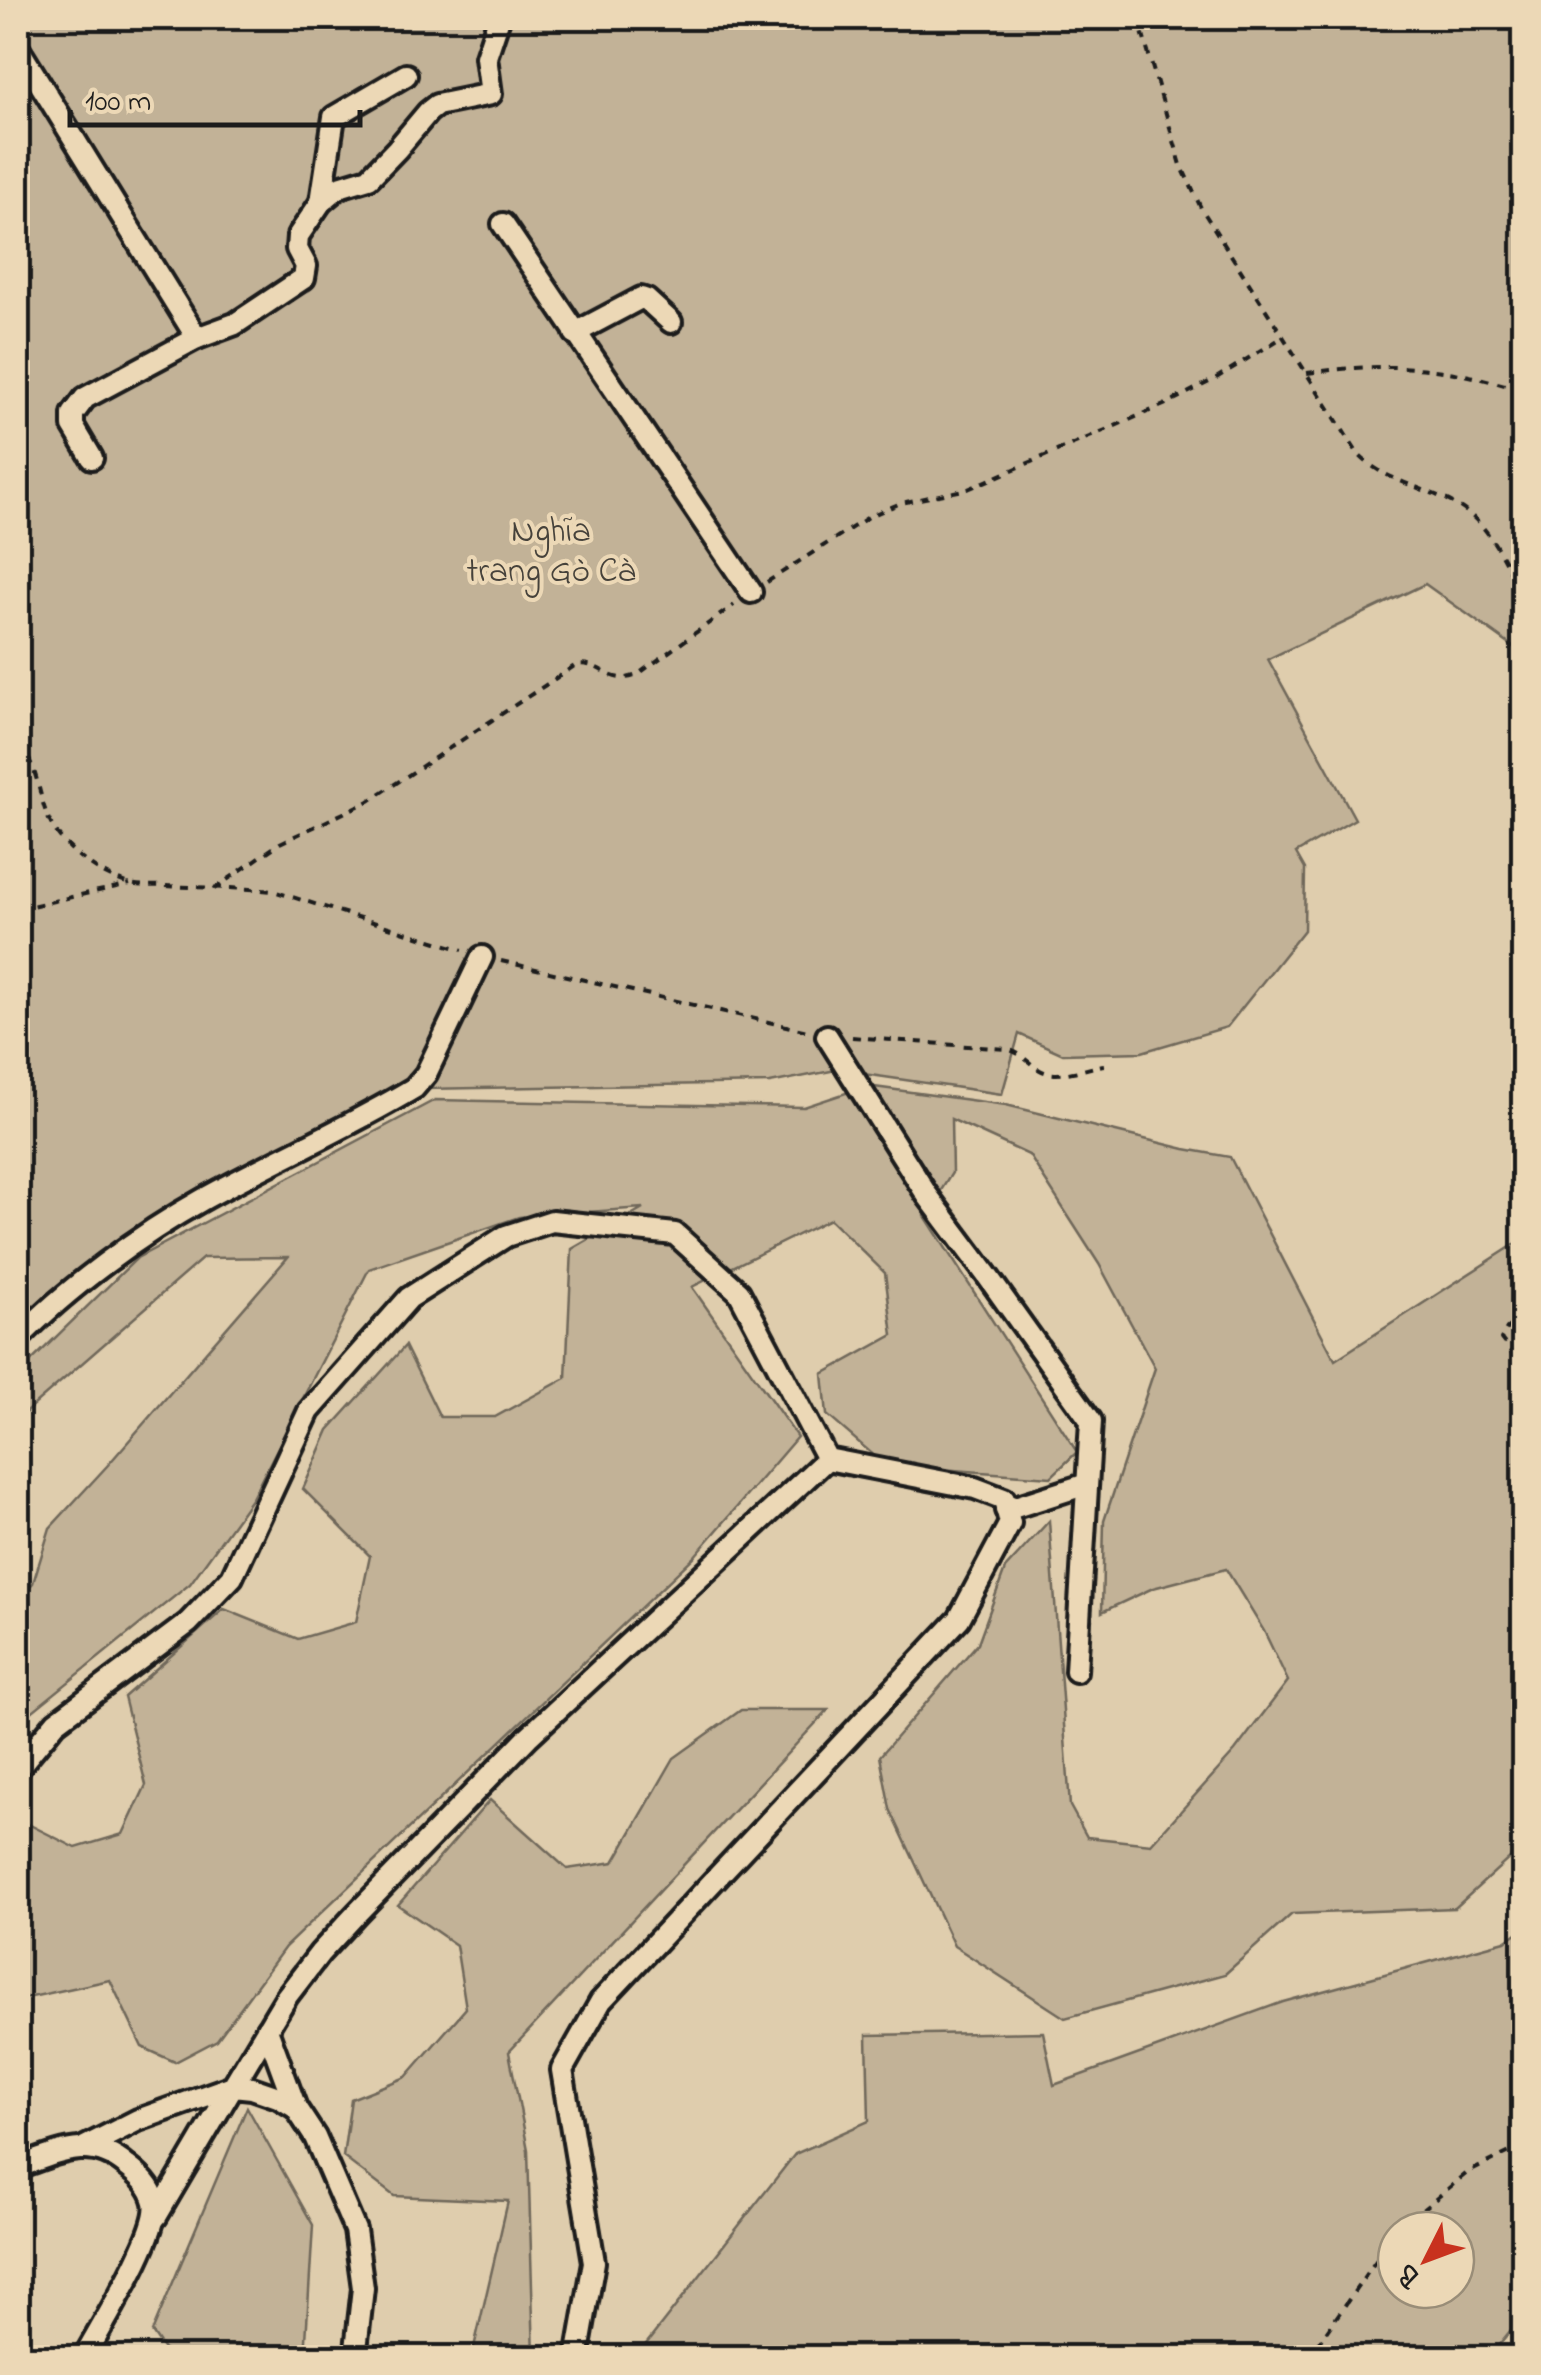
<svg xmlns="http://www.w3.org/2000/svg" width="1541" height="2375" font-family="'Indie Flower',sans-serif">
<style>
.green{fill:#c2b297;stroke:#6f675a;stroke-width:2.5;fill-rule:evenodd}
.lines{fill:none;stroke-linecap:round;stroke-linejoin:round}
.minor-casing{stroke:#1c1c1c;stroke-width:28}
.path{stroke:#1c1c1c;stroke-width:4;stroke-dasharray:8 8;stroke-linecap:butt}
.minor{stroke:#ecd8b6;stroke-width:20}
.labels{text-anchor:middle;dominant-baseline:central;stroke-width:8;stroke-linejoin:round;paint-order:stroke}
.park-label{font-size:35px;fill:#46423b;stroke:#ecd8b6}
</style>
<rect width="100%" height="100%" fill="#dfcdad"/>
<filter id="ink" filterUnits="userSpaceOnUse"><feTurbulence type="fractalNoise" baseFrequency=".01" numOctaves="2"/><feDisplacementMap in="SourceGraphic" scale="20" xChannelSelector="R" yChannelSelector="G"/><feConvolveMatrix kernelMatrix="1 2 1 2 8 2 1 2 1" color-interpolation-filters="sRGB"/></filter>
<g filter="url(#ink)">
<g class="green">
<polygon points="18,18 1523,18 1523,654 1425,584 1268,659 1355,819 1296,853 1305,869 1304,930 1227,1027 1142,1052 1063,1054 1019,1034 1002,1094 836,1070 770,1083 422,1089 209,1202 18,1331"/>
<polygon points="867,1086 1006,1105 1185,1149 1230,1157 1335,1360 1523,1239 1523,1846 1455,1908 1292,1914 1225,1974 1065,2018 954,1946 890,1809 880,1756 978,1643 1005,1569 1049,1521 1070,1806 1087,1837 1151,1844 1235,1751 1288,1681 1264,1631 1226,1569 1153,1588 1102,1612 1104,1521 1155,1368 1099,1264 1029,1155 951,1119 952,1173 925,1216 1077,1452 1051,1477 885,1465 827,1415 823,1374 893,1335 885,1273 830,1219 692,1287 797,1437 694,1557 285,1947 217,2040 175,2062 142,2047 110,1980 18,2000 18,1819 76,1848 123,1834 146,1785 124,1697 224,1609 298,1639 356,1622 370,1556 303,1489 329,1430 405,1346 440,1417 495,1417 566,1378 572,1249 643,1208 519,1217 369,1269 252,1498 190,1584 18,1723 18,1598 33,1583 50,1528 107,1466 288,1257 203,1258 18,1419 18,1374 137,1258 435,1100 804,1107"/>
<polygon points="741,1710 828,1710 509,2052 528,2150 534,2357 400,2357 472,2356 508,2201 394,2196 343,2157 351,2099 406,2077 466,2008 456,1945 398,1905 490,1800 567,1869 614,1862 674,1758"/>
<path d="M1523,1929V2315L1489,2357H636L795,2154L869,2121L867,2035L1043,2032L1054,2085L1283,2002L1505,1941ZM1396,2230H1456V2290H1396Z"/>
<polygon points="247,2107 313,2225 305,2357 169,2357 152,2332"/>
</g>
<g class="lines">
<g class="minor-casing">
<g id="minor">
<polyline points="18,48 197,338"/>
<polyline points="321,202 334,117 406,75"/>
<polyline points="503,224 751,592"/>
<polyline points="575,333 641,298 647,300 671,322"/>
<polyline points="92,458 73,426 73,414 85,398 197,338 235,324 304,278 306,266 297,249 298,236 321,202 339,187 369,178 397,149 428,112 437,105 491,94 486,57 499,18"/>
<polyline points="827,1036 927,1195 986,1274 1091,1421 1076,1671"/>
<path d="M18,1339C66,1289 141,1234 202,1200C272,1161 346,1129 414,1088L426,1074L482,957"/>
<polyline points="1006,1510 1087,1484"/>
<polyline points="18,1768 56,1722 188,1623 232,1577 309,1411 409,1298 506,1236 552,1221 675,1234 739,1292 827,1459 975,1488 1004,1499 1010,1523 959,1619 601,2001 562,2070 594,2262 577,2358"/>
<polyline points="267,2029 296,2108"/>
<polyline points="85,2147 138,2120 233,2086 287,1996 320,1953 357,1913 528,1737 827,1459"/>
<path d="M18,2167C58,2153 91,2135 127,2166C140,2176 151,2186 155,2202C161,2231 100,2328 84,2358"/>
<polyline points="156,2217 233,2086 252,2088 278,2097 296,2108 315,2137 355,2230 363,2288 355,2358"/>
</g>
</g>
<g class="path">
<path d="M1138,18L1181,165L1201,208L1358,454C1387,485 1435,487 1468,513C1494,533 1508,569 1524,598"/>
<path d="M1307,373C1388,362 1445,365 1524,391"/>
<polyline points="767,582 870,516 901,503 968,489 1164,405 1213,380 1283,337"/>
<path d="M18,745C41,766 37,803 54,829C71,854 98,874 127,883C139,887 153,885 165,886C201,888 237,887 273,891L463,950"/>
<path d="M214,889L280,843L369,801L576,665C602,660 608,687 637,675L734,605"/>
<polyline points="18,909 130,884"/>
<polyline points="501,961 808,1031"/>
<path d="M852,1037L1006,1049C1021,1052 1028,1063 1040,1070C1057,1080 1086,1068 1104,1065"/>
<polyline points="1524,1315 1507,1328 1501,1339 1524,1369"/>
<polyline points="1398,2230 1467,2173 1524,2145"/>
<polyline points="1308,2358 1396,2232"/>
</g>
<use href="#minor" class="minor"/>
</g>
</g>
<g class="labels">
<g class="park-label">
<text x="551" y="532">Nghĩa<tspan x="551" dy="40">trang Gò Cà</tspan></text>
</g>
</g>
<rect width="1541" height="2375" fill="none" stroke="#ecd8b6" stroke-width="60"/>
<rect x="30" y="30" width="1481" height="2315" fill="none" stroke="#1c1c1c" stroke-width="4" filter="url(#ink)"/>
<g transform="translate(1426 2260) rotate(228)"><circle r="48" fill="#ecd8b6" stroke="#998d78" stroke-width="2.5"/>
<path d="M0-8L18 38L0 25L-18 38Z" fill="#c8321e"/>
<text y="-15" font-size="28" font-weight="bold" text-anchor="middle" fill="#1c1c1c">B</text>
</g>
<path d="M70 110v15h290v-15" fill="none" stroke="#1c1c1c" stroke-width="5"/>
<text x="85" y="110" font-size="30" fill="#1c1c1c" stroke="#ecd8b6" stroke-width="8" paint-order="stroke">100 m</text>
</svg>
